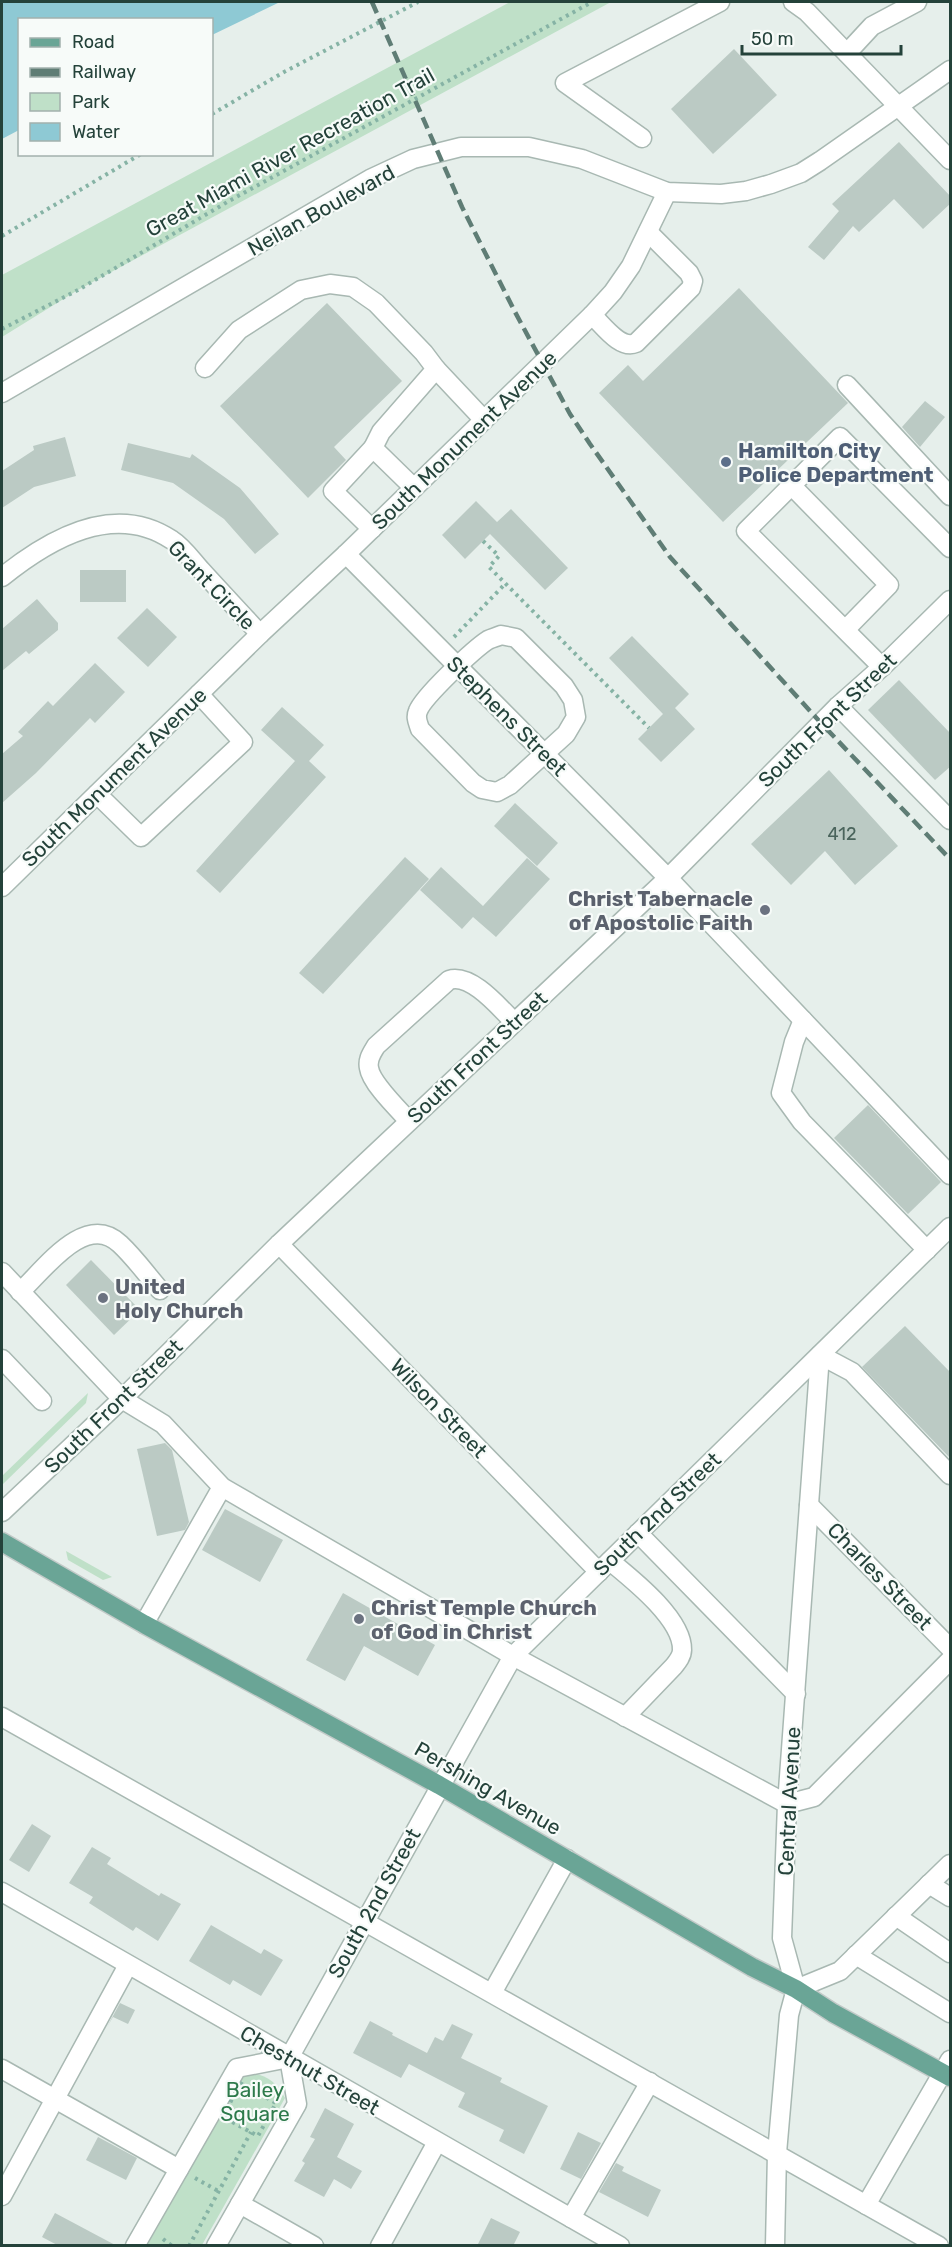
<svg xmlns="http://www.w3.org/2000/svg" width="952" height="2247" font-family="Rubik,sans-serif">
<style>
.green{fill:#bfe0c8}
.water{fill:#8ec9d4}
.building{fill:#bbcac4}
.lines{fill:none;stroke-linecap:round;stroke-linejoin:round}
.minor-casing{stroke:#a8b8b2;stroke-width:21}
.major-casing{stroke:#c2cac8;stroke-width:21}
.path{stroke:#86b3a5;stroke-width:4;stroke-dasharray:3 4.5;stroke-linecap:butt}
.minor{stroke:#fff;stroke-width:18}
.major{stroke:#6aa596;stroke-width:18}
.rail{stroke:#5f7d75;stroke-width:4.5;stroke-dasharray:12 6;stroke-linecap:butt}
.service-dot{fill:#5c6f8a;stroke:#f7fbf9;stroke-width:2}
.worship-dot{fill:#6b7280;stroke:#f7fbf9;stroke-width:2}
.labels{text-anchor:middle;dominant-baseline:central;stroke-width:4.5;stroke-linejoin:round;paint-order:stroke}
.number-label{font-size:18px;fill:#4a645c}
.street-label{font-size:21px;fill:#24423a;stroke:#f7fbf9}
.service-label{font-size:21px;font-weight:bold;fill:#4e5e75;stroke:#f7fbf9;text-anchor:start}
.worship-label{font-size:21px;font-weight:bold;fill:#5b616d;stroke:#f7fbf9;text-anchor:start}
.park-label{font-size:21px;fill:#2d7a4b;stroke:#f7fbf9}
</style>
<rect width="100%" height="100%" fill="#e6efeb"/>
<g class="green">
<polygon points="510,2 611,2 78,290 2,337 2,275"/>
<polygon points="88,1393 86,1403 2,1485 2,1476"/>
<polygon points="66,1551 112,1577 103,1580 68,1560"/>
<path d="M250,2073C267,2075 277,2083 285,2098L202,2245L147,2246L242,2074Z"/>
</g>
<polygon class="water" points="2,2 280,2 212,35 212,20 20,20 19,130 2,139"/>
<g class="building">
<polygon points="734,49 777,95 713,154 671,109"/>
<polygon points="899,142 951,197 951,203 923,229 894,199 859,232 853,226 824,260 808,247 839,211 832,204"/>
<polygon points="739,288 848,403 723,522 599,393 628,365 643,381"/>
<polygon points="327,303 402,381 334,447 346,460 308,498 220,406"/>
<polygon points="925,401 945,417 920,447 902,427"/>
<polygon points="65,437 76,476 34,487 2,508 2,471 34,450 33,446"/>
<polygon points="128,443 190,458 192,454 240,488 279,534 255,554 224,519 173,483 121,470"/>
<polygon points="476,501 497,522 511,509 568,568 545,590 490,534 465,559 442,535"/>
<rect x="80" y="570" width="46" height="32"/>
<polygon points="37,599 58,623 58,630 29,654 26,651 2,671 2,629"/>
<polygon points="147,608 177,637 148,667 117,638"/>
<polygon points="632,636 689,694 675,708 695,729 661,762 638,739 663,714 609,658"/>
<polygon points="95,663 125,692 95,723 90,718 36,773 2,803 2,754 23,736 18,732 48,701 53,706"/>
<polygon points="899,680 951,734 951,766 935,780 868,710"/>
<polygon points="282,707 324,745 309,761 326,777 220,893 196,871 295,761 261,730"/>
<polygon points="829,770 898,846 855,885 825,851 791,885 751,844"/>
<polygon points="515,803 558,843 537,866 494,826"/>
<polygon points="405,857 429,879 323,994 299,973"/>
<polygon points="527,858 550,879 496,937 473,917 462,929 420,890 441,867 483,906"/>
<polygon points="868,1105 941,1182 908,1214 834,1138"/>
<polygon points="91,1260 140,1310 114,1335 66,1285"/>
<polygon points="905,1326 951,1373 951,1459 862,1367"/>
<polygon points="165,1443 172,1450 189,1522 185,1530 157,1536 137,1449"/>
<polygon points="225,1509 283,1540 260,1582 202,1550"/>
<polygon points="343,1593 435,1645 418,1676 364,1646 345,1681 306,1660"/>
<polygon points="32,1824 51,1836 29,1872 9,1860"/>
<polygon points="92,1847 111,1858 107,1864 159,1896 161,1893 181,1904 158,1941 136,1927 133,1931 89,1903 93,1897 69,1883"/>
<polygon points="211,1925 261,1954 264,1949 283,1960 261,1996 233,1980 230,1985 189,1961"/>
<polygon points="120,2003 135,2010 128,2024 113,2017 107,2027"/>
<polygon points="370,2021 393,2033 392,2035 427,2053 435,2037 443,2041 452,2024 473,2034 461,2058 502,2078 500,2082 548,2106 524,2154 499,2141 504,2130 458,2107 465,2093 409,2064 401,2078 353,2053"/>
<polygon points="325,2108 354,2124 337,2157 362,2171 351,2189 334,2179 324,2197 294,2181 305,2163 302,2161 315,2139 310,2137"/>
<polygon points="578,2132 601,2143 581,2179 560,2169"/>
<polygon points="98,2137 137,2158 126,2180 86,2160"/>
<polygon points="616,2163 624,2167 622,2171 661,2190 648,2217 599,2192"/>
<polygon points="55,2213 117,2246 59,2246 42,2237"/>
<polygon points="491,2218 520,2232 513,2246 477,2246"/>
</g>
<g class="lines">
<g class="minor-casing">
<g id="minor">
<polyline points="793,2 807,12 950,160"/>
<polyline points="847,53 872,26 917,2"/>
<polyline points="642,138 565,83 720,2"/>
<path d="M592,315C603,325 620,350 636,343L691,288L693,281L689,273L648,232"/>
<polyline points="205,368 239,330 301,290 330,284 353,287 376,303 424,353 436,369 381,432 373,448"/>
<polyline points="436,369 484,420"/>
<polyline points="847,385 950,496"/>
<polyline points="2,393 370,179 413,159 461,147 529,147 582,159 667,192 721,194 746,191 771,184 801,173 820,161 950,70"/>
<polyline points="791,485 889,585 846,629"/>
<polyline points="372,529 333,491 373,448 414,488"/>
<polyline points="346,554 668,878 950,1175"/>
<path d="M2,577C49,539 114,501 172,540C183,547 192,560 201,570C220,591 240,612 260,634"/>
<path d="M501,635L516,638L564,686L573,700L576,717L566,734L510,785L497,792L482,789L473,783L420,729C418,722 415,718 418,711C423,697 474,649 488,640C492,638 497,637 501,635Z"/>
<polyline points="882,667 746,531 840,437 950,548"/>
<polyline points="838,706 950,820"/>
<polyline points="97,794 141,837 243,742 199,694"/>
<polyline points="2,887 260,634 346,554 592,315 613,292 631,266 667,192"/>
<polyline points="803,1020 794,1042 781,1093 802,1122 927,1250"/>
<path d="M409,1121C398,1109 371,1083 369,1068C367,1059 372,1053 376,1046L449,980C471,973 499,1007 514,1022"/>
<polyline points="279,1244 599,1572"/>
<polyline points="2,1272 122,1399 163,1424 222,1487 513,1656 787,1804 814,1797 950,1660"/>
<path d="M20,1292C44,1270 85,1211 120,1244C135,1258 147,1275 160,1290"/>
<polyline points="820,1355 852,1372 950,1475"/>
<polyline points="2,1359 42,1401"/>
<polyline points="809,1505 950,1648"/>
<polyline points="2,1512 122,1399 279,1244 668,878 838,706 882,667 950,600"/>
<polyline points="638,1533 796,1694"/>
<path d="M610,1561C632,1579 683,1619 682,1650C682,1656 678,1661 674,1666L625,1717"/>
<polyline points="144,1624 222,1487"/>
<polyline points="2,1717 939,2246"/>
<polyline points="929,1884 950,1897"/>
<polyline points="2,1892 620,2246"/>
<polyline points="896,1916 950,1953"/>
<polyline points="856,1955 950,2013"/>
<polyline points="796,1989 840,1971 950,1864"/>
<polyline points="492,1993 567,1859"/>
<polyline points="2,2069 179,2169"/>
<polyline points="2,2196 128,1965"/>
<polyline points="240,2204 314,2246"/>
<polyline points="866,2205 950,2060"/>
<polyline points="571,2218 650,2082"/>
<polyline points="135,2246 237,2068 289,2058"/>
<polyline points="216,2246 297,2104 289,2058 513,1656 950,1227"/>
<polyline points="380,2246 437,2142"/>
<polyline points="775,2246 777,2153 789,2015 796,1989 782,1938 787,1804 820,1355"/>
</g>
</g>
<g class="major-casing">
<polyline id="major" points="2,1542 144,1624 439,1785 752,1967 796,1989 833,2013 950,2077"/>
</g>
<g class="path">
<polyline points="212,114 284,72 418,2"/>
<polyline points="2,236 141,154"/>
<polyline points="2,329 78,290 229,201 592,2"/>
<polyline points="483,541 499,556 489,567 649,728"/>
<polyline points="454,637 505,584"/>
<polygon points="240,2083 276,2103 258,2136 223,2117"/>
<polyline points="195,2178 220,2192"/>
<polyline points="163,2239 172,2246"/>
<polyline points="189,2246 251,2132"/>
</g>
<use href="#minor" class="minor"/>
<use href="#major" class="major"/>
<polyline class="rail" points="372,2 462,207 515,312 570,414 590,444 670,557 821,723 950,859"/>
</g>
<circle class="service-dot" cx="726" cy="462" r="6"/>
<g class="worship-dot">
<circle cx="765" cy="910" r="6"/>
<circle cx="103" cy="1298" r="6"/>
<circle cx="359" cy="1619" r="6"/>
</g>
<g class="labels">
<g class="number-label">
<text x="842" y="834">412</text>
</g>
<g class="street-label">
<text transform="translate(290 152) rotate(-29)">Great Miami River Recreation Trail</text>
<text transform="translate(321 210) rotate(-29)">Neilan Boulevard</text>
<text transform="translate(464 440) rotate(-44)">South Monument Avenue</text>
<text transform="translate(212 585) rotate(46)">Grant Circle</text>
<text transform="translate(507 716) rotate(45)">Stephens Street</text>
<text transform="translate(827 720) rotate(-44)">South Front Street</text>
<text transform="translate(114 777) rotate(-44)">South Monument Avenue</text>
<text transform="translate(477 1057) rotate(-43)">South Front Street</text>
<text transform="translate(113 1406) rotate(-44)">South Front Street</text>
<text transform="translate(439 1408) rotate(46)">Wilson Street</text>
<text transform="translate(657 1514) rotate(-44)">South 2nd Street</text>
<text transform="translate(880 1576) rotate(46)">Charles Street</text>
<text transform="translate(488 1788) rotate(30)">Pershing Avenue</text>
<text transform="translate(789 1801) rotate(-87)">Central Avenue</text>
<text transform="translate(374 1903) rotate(-61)">South 2nd Street</text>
<text transform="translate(310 2070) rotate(30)">Chestnut Street</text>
</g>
<g class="service-label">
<text x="738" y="450">Hamilton City<tspan x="738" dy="24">Police Department</tspan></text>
</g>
<g class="worship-label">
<text x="753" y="898" text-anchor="end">Christ Tabernacle<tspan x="753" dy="24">of Apostolic Faith</tspan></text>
<text x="115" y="1286">United<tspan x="115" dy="24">Holy Church</tspan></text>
<text x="371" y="1607">Christ Temple Church<tspan x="371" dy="24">of God in Christ</tspan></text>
</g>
<g class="park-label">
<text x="255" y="2089">Bailey<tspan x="255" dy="24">Square</tspan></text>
</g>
</g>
<rect width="952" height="2247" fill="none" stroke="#24423a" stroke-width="6"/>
<rect x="18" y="18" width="195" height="138" fill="#f7fbf9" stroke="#a3b1ad" stroke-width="1.5"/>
<rect x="30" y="38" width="30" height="9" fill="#6aa596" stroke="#a3b1ad" stroke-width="1.5"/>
<text x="72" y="48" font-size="18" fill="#24423a">Road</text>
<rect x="30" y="68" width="30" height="9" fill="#5f7d75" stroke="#a3b1ad" stroke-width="1.5"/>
<text x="72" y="78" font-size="18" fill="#24423a">Railway</text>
<rect x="30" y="93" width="30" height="18" fill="#bfe0c8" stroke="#a3b1ad" stroke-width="1.5"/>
<text x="72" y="108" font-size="18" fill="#24423a">Park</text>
<rect x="30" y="123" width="30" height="18" fill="#8ec9d4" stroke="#a3b1ad" stroke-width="1.5"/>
<text x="72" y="138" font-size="18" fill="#24423a">Water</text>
<path d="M742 45v9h159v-9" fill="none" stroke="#24423a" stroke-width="3"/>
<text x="751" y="45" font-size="18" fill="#24423a" stroke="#f7fbf9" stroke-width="4.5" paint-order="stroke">50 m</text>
</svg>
